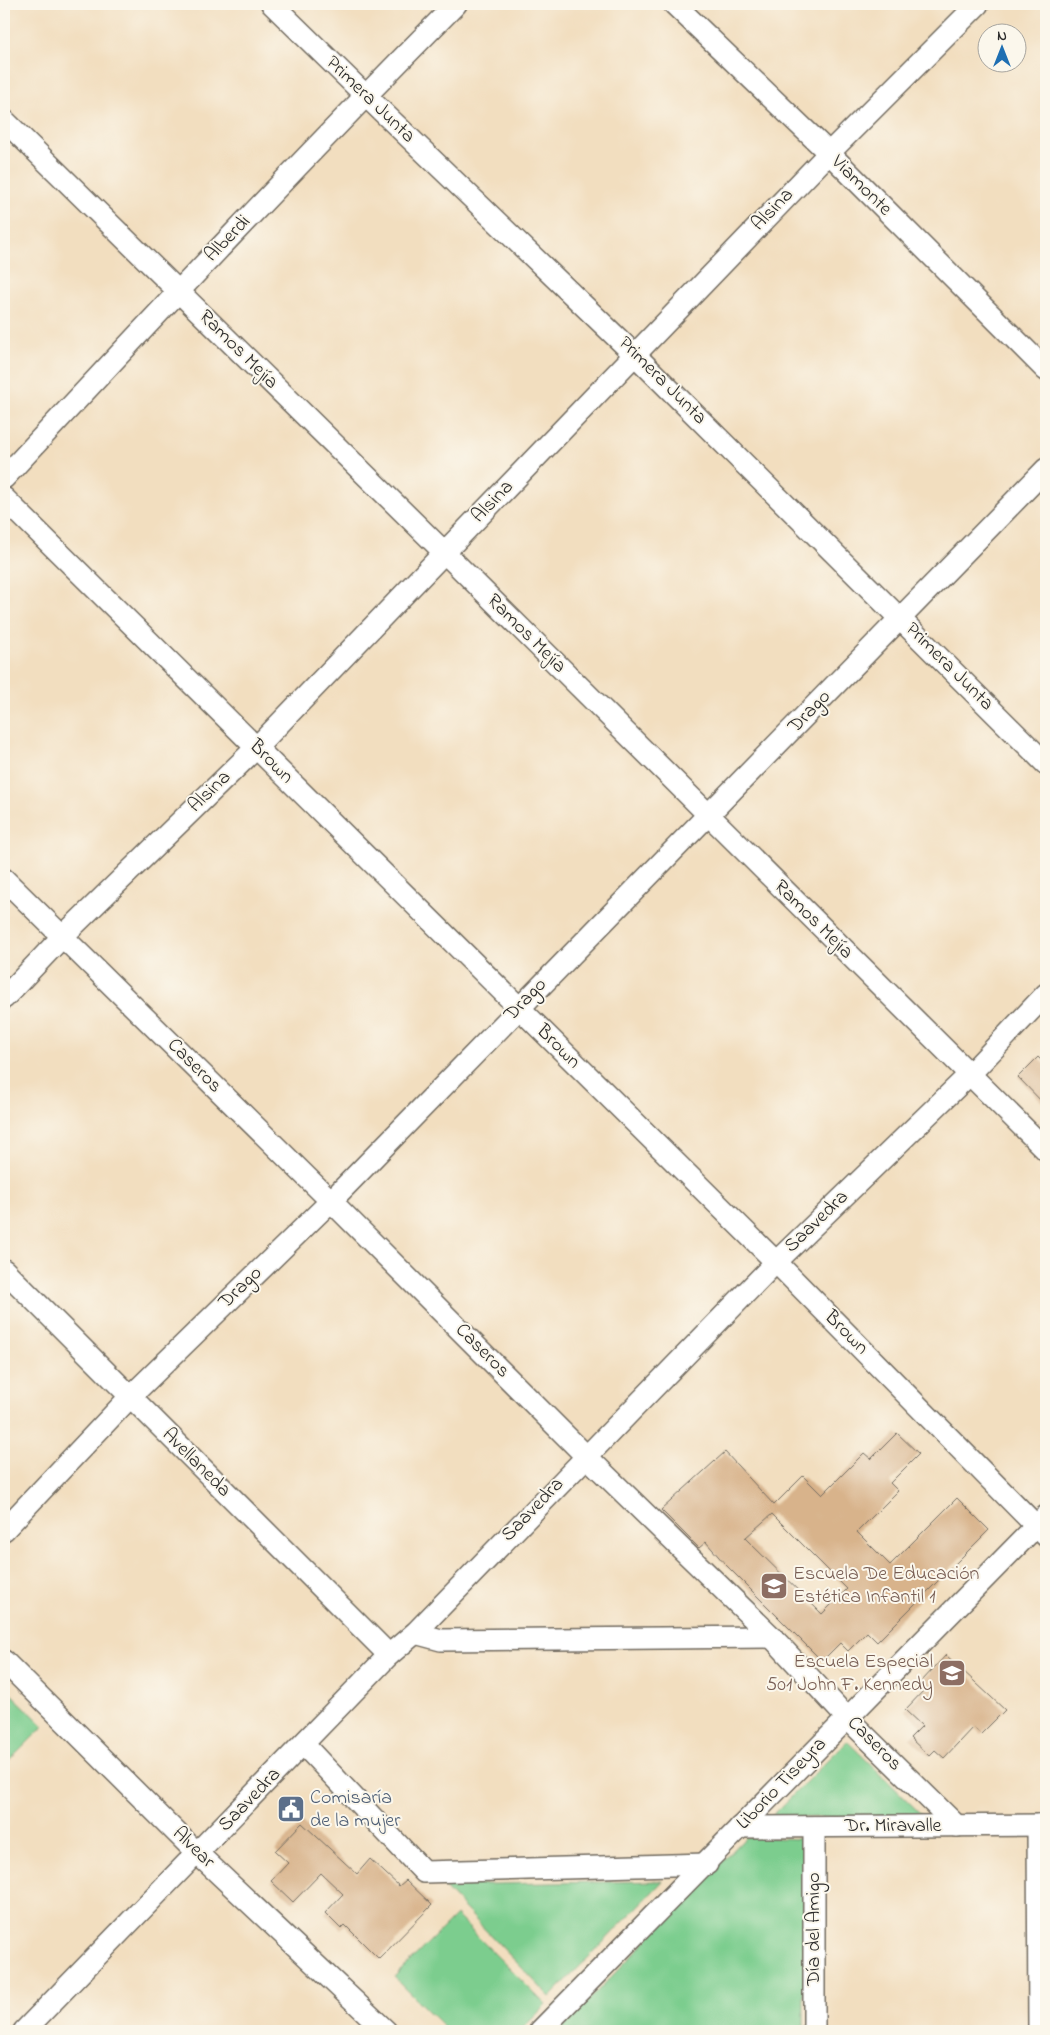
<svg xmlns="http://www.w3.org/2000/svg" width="1050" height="2035" font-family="'Indie Flower',sans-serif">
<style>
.green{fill:#7ccd8e;stroke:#547c5c}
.building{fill:#d8b38b;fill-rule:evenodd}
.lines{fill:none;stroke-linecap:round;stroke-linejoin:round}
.street-casing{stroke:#716a5f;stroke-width:24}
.street{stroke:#fff;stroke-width:21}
.labels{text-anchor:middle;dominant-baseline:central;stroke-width:4;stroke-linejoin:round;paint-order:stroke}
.street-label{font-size:20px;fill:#2b2b2b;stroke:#fbf7ec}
.education-label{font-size:20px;fill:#785e54;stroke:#fbf7ec;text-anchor:start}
.service-label{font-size:20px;fill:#4e5e75;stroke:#fbf7ec;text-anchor:start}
</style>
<rect width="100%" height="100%" fill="#fbf7ec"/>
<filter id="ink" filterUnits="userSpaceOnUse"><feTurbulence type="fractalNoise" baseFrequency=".02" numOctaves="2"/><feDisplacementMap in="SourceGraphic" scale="10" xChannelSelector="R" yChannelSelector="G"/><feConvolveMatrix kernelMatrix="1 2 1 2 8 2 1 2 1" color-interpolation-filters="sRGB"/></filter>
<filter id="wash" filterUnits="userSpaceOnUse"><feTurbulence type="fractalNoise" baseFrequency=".0096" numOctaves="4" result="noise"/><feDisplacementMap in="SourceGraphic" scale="20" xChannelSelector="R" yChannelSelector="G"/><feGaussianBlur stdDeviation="1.12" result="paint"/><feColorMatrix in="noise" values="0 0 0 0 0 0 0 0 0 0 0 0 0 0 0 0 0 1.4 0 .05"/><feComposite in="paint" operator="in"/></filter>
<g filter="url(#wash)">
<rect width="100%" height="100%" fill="#f2debf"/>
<g class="green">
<polygon points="4,1687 44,1726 4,1766"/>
<polygon points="847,1741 923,1816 770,1818"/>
<polygon points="746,1837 803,1839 804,2031 559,2031"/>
<polygon points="663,1881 550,1997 442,1885"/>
<polygon points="456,1915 546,2005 520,2031 448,2031 394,1977"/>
</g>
<g id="blocks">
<g class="building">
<polygon points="1038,1057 1046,1065 1046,1106 1018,1077"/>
<path d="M897,1433L919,1454L890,1483L898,1491L857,1532L890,1565L957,1498L989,1530L877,1642L867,1632L848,1651L840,1643L822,1661L725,1564L706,1542L699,1548L661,1510L725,1452L774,1505L803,1476L822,1495L864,1453L871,1459ZM772,1514L847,1589L822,1614L745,1538Z"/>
<polygon points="946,1655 1005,1710 981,1734 973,1727 944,1758 935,1750 929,1756 910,1738 922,1726 905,1710 926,1688 921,1682"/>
<polygon points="302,1823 357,1874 370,1859 399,1886 406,1880 432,1905 379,1959 345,1925 341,1929 325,1913 343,1894 321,1873 293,1902 271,1881 288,1863 275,1851"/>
</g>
</g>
</g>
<g filter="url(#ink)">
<use href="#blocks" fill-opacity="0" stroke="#716a5f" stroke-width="1"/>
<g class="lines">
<g class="street-casing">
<g id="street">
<polyline points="272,4 365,95 634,354 1046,764"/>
<polyline points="674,4 829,153 1046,370"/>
<polyline points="4,120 445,553 1046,1150"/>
<path d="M4,478C153,318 302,159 456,4"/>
<polyline points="4,498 776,1262 1046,1536"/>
<polyline points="4,879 331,1201 586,1456 772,1637 847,1718 957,1826"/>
<polyline points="4,998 63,936 257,747 829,153 978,4"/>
<polyline points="4,1270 389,1655"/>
<polyline points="4,1530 130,1397 331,1201 1046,469"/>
<polyline points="415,1633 441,1640 772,1637"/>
<polyline points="4,1661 198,1854 386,2031"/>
<polyline points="304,1745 424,1872 707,1864"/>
<polyline points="1038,1825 1039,2031"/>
<polyline points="740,1827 1046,1825"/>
<polyline points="814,1827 814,2031"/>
<polyline points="24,2031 389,1655 415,1633 776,1262 969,1075 1046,994"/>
<polyline points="540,2031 1046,1516"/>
</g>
</g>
<use href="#street" class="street"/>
</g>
</g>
<defs>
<g id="school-square" transform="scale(1.4375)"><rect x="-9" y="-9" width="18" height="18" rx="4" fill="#8d6e63" stroke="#fbf7ec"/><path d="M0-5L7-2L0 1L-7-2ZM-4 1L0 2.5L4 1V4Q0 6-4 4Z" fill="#fff"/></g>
<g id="civic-square" transform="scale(1.4375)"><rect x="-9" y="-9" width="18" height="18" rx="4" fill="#5c6f8a" stroke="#fbf7ec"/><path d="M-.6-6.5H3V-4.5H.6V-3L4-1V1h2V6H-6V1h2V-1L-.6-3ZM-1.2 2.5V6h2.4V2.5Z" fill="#fff"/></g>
</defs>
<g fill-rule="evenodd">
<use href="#school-square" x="774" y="1586"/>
<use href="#school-square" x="952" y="1673"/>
<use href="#civic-square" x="291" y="1809"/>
</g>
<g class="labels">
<g class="street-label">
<text transform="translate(370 100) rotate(44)">Primera Junta</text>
<text transform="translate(861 186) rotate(45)">Viamonte</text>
<text transform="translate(773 210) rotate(-46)">Alsina</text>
<text transform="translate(228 239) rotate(-46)">Alberdi</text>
<text transform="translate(238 350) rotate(45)">Ramos Mejía</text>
<text transform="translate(662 381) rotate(45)">Primera Junta</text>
<text transform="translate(493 502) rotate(-46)">Alsina</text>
<text transform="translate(526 634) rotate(45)">Ramos Mejía</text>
<text transform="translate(949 667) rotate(45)">Primera Junta</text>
<text transform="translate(810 712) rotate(-46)">Drago</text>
<text transform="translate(271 762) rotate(45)">Brown</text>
<text transform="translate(210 792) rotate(-44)">Alsina</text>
<text transform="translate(813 920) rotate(45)">Ramos Mejía</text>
<text transform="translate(526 1000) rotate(-46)">Drago</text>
<text transform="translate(558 1047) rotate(45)">Brown</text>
<text transform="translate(194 1066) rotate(45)">Caseros</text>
<text transform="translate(817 1222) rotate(-44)">Saavedra</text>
<text transform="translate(241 1288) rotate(-44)">Drago</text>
<text transform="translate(846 1333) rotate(45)">Brown</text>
<text transform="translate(482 1351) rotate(45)">Caseros</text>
<text transform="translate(196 1463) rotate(45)">Avellaneda</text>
<text transform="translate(533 1510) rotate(-46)">Saavedra</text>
<text transform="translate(874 1744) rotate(45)">Caseros</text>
<text transform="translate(782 1784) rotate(-46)">Liborio Tiseyra</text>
<text transform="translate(250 1800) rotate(-46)">Saavedra</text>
<text x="893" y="1826">Dr. Miravalle</text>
<text transform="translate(193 1848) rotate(44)">Alvear</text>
<text transform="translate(814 1929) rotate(-90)">Día del Amigo</text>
</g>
<g class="education-label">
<text x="793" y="1574">Escuela De Educación<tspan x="793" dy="23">Estética Infantil 1</tspan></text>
<text x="933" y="1662" text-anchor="end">Escuela Especial<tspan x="933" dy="23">501 John F. Kennedy</tspan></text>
</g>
<g class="service-label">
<text x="310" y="1798">Comisaría<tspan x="310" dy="23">de la mujer</tspan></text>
</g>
</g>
<rect width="1050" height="2035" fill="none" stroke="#fbf7ec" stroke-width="20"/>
<g transform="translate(1002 48)"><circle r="24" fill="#fbf7ec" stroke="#a8a59f"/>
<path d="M0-4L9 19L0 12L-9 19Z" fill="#1f6fb2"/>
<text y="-8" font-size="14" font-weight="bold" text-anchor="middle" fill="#2b2b2b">N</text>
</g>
</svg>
